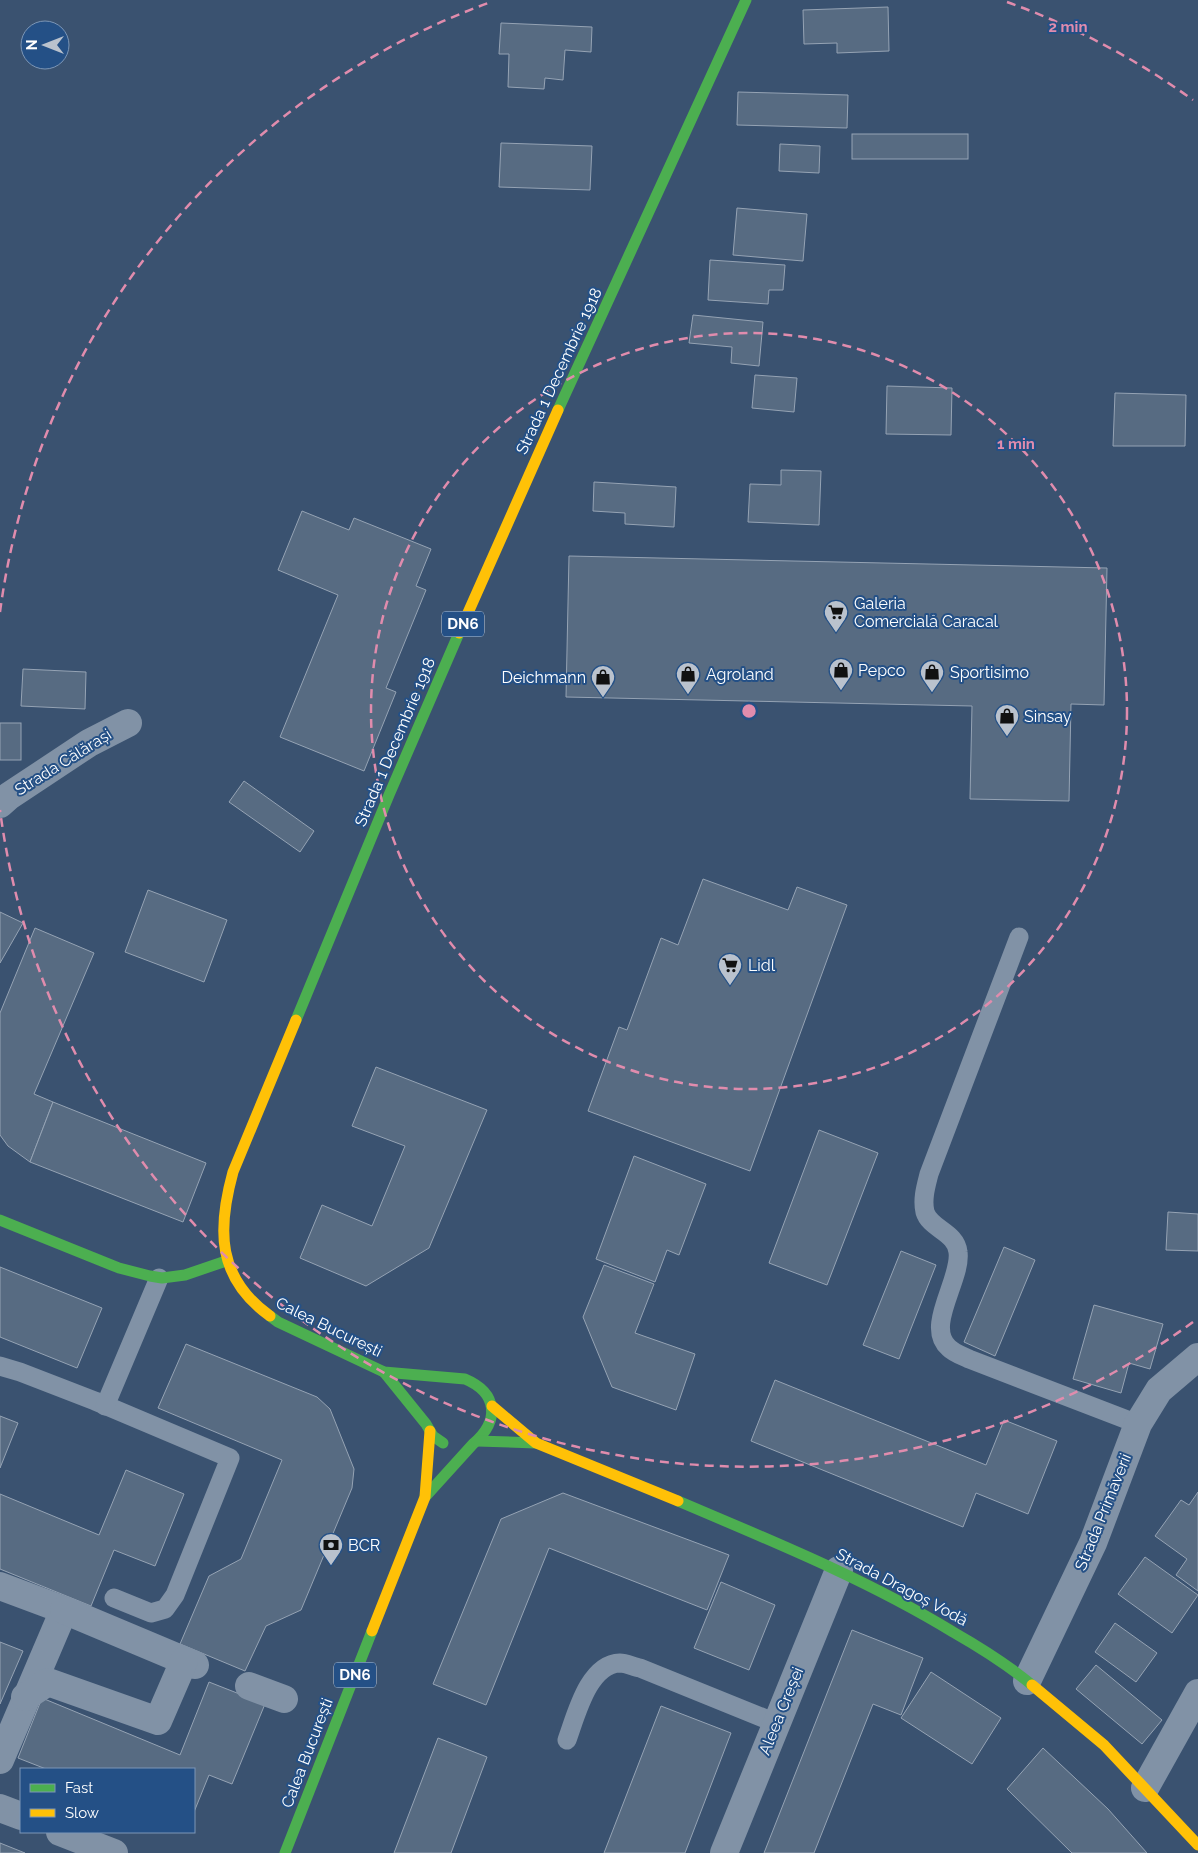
<svg xmlns="http://www.w3.org/2000/svg" width="1198" height="1853" font-family="Raleway,sans-serif">
<style>
.building{fill:#576b82;stroke:#95a3b4}
.lines{fill:none;stroke-linecap:round;stroke-linejoin:round}
.lane{stroke:#8192a6;stroke-width:19}
.street{stroke:#8192a6;stroke-width:28}
.fast{stroke:#4caf50;stroke-width:11}
.slow{stroke:#ffc107;stroke-width:11}
.ring{fill:none;stroke:#e08cad;stroke-width:2.5;stroke-dasharray:9 6}
.labels{text-anchor:middle;dominant-baseline:central;stroke-width:4;stroke-linejoin:round;paint-order:stroke}
.shield{fill:#245086;stroke:#bdcadb;stroke-width:1}
.shield-label{font-size:15px;font-weight:bold;fill:#fff}
.street-label{font-size:16px;fill:#fff;stroke:#245086}
.poi-label{font-size:16px;fill:#fff;stroke:#245086;text-anchor:start}
.centre{fill:#e08cad;stroke:#245086;stroke-width:2.5}
.ring-label{font-size:15px;text-anchor:middle;font-weight:bold;fill:#e08cad;stroke:#245086;stroke-width:4;stroke-linejoin:round;paint-order:stroke}
</style>
<rect width="100%" height="100%" fill="#3a5270"/>
<g class="building">
<polygon points="888,7 889,51 837,53 837,43 804,44 803,10"/>
<polygon points="501,23 592,27 591,52 565,50 563,80 545,78 544,89 508,87 509,54 499,54"/>
<polygon points="738,92 848,95 847,128 737,125"/>
<rect x="852" y="134" width="116" height="25"/>
<polygon points="501,143 592,146 590,190 499,187"/>
<polygon points="780,144 820,146 819,173 779,171"/>
<polygon points="737,208 807,214 803,261 733,255"/>
<polygon points="710,260 785,265 783,290 769,290 768,304 708,300"/>
<polygon points="693,315 763,322 759,366 731,363 732,347 689,343"/>
<polygon points="755,375 797,378 794,412 752,408"/>
<polygon points="887,386 952,388 951,435 886,434"/>
<polygon points="1115,393 1186,395 1185,446 1113,446"/>
<polygon points="781,470 821,471 819,525 748,522 750,484 781,485"/>
<polygon points="594,482 676,487 674,527 625,524 625,513 593,511"/>
<polygon points="302,511 349,530 354,518 431,549 416,586 426,590 386,688 396,692 364,771 280,737 338,595 278,570"/>
<polygon points="569,556 1107,568 1104,705 1071,704 1069,801 970,799 972,706 566,697"/>
<polygon points="23,669 86,672 85,709 21,706"/>
<rect x="0" y="723" width="21" height="37"/>
<polygon points="244,781 314,831 300,852 229,802"/>
<polygon points="703,879 788,910 797,887 847,905 750,1171 588,1111 619,1027 627,1030 661,938 678,945"/>
<polygon points="148,890 227,920 204,982 125,952"/>
<polygon points="0,912 23,923 0,963"/>
<polygon points="35,928 94,953 34,1094 53,1102 30,1162 8,1146 0,1135 0,1013"/>
<polygon points="376,1067 487,1110 429,1248 366,1286 300,1258 322,1205 372,1226 405,1146 352,1126"/>
<polygon points="53,1102 206,1163 183,1222 30,1162"/>
<polygon points="819,1130 878,1153 827,1285 769,1263"/>
<polygon points="634,1156 706,1184 679,1255 667,1250 655,1282 596,1259"/>
<polygon points="1168,1212 1198,1214 1198,1251 1166,1250"/>
<polygon points="1004,1247 1035,1260 995,1356 964,1342"/>
<polygon points="901,1251 936,1265 899,1359 863,1345"/>
<polygon points="604,1265 654,1284 635,1333 695,1354 676,1410 612,1387 583,1317"/>
<polygon points="0,1267 102,1308 77,1368 0,1337"/>
<polygon points="1094,1305 1163,1324 1150,1369 1129,1363 1121,1393 1073,1379"/>
<polygon points="186,1344 317,1397 330,1409 354,1469 352,1488 301,1610 266,1626 245,1671 180,1644 209,1576 241,1559 282,1460 158,1408"/>
<polygon points="775,1380 986,1465 1004,1420 1057,1441 1028,1514 976,1493 963,1527 751,1441"/>
<polygon points="0,1416 18,1423 0,1468"/>
<polygon points="126,1470 184,1494 155,1566 114,1550 91,1606 0,1569 0,1494 99,1535"/>
<polygon points="1198,1492 1198,1591 1176,1575 1187,1559 1155,1536 1181,1500 1189,1505"/>
<polygon points="563,1493 729,1555 707,1610 549,1548 486,1705 433,1684 501,1519"/>
<polygon points="1145,1557 1198,1595 1172,1633 1118,1594"/>
<polygon points="721,1582 775,1605 749,1670 694,1648"/>
<polygon points="1115,1623 1157,1653 1136,1682 1095,1652"/>
<polygon points="852,1630 923,1658 901,1715 873,1704 814,1853 764,1853"/>
<polygon points="0,1642 23,1651 0,1704"/>
<polygon points="1096,1665 1162,1720 1142,1744 1076,1689"/>
<polygon points="931,1672 1001,1718 972,1764 901,1718"/>
<polygon points="209,1682 265,1704 232,1784 209,1775 194,1812 194,1769 46,1769 18,1758 42,1698 180,1755"/>
<polygon points="661,1706 731,1733 685,1853 604,1853"/>
<polygon points="438,1738 487,1757 451,1853 394,1853"/>
<polygon points="1043,1748 1108,1809 1147,1853 1072,1853 1007,1789"/>
<polygon points="0,1843 25,1853 0,1853"/>
</g>
<g class="lines">
<g class="lane">
<path d="M1019,937L929,1174C926,1186 922,1199 925,1212C930,1229 956,1232 958,1252C962,1279 924,1327 949,1348C954,1353 963,1356 969,1359L1138,1424"/>
<polyline points="0,1366 20,1372 95,1401 230,1458 175,1595 165,1609 151,1613 114,1598"/>
<polyline points="105,1406 159,1278"/>
<path d="M567,1740C576,1716 588,1664 620,1663C626,1663 634,1667 640,1668L776,1723"/>
</g>
<g class="street">
<polyline points="0,804 9,796 89,743 128,723"/>
<polyline points="0,1586 64,1610 0,1760"/>
<polyline points="64,1610 195,1665"/>
<polyline points="1027,1681 1093,1543 1138,1424 1159,1390 1198,1357"/>
<polyline points="249,1686 284,1699"/>
<polyline points="25,1697 48,1682 158,1721 184,1661"/>
<polyline points="1145,1788 1198,1693"/>
<polyline points="0,1808 21,1816"/>
<polyline points="60,1832 114,1853"/>
<polyline points="724,1853 839,1570"/>
</g>
<g class="fast">
<polyline points="558,410 746,0"/>
<polyline points="296,1020 389,795 459,633"/>
<polyline points="0,1220 119,1268 150,1276 162,1278 185,1275 226,1261"/>
<path d="M270,1316L278,1322L384,1372L465,1379C498,1393 500,1421 473,1444L425,1497"/>
<polyline points="384,1372 426,1424 433,1436 443,1443"/>
<polyline points="477,1441 536,1443"/>
<path d="M678,1501C772,1541 866,1579 953,1632C981,1648 1008,1665 1032,1685"/>
<polyline points="285,1853 372,1631"/>
</g>
<g class="slow">
<polyline points="459,633 558,410"/>
<path d="M270,1316C217,1278 217,1230 233,1172L296,1020"/>
<polyline points="492,1406 536,1443 678,1501"/>
<polyline points="372,1631 425,1497 430,1431"/>
<polyline points="1032,1685 1104,1745 1198,1845"/>
</g>
</g>
<g class="ring">
<circle cx="749" cy="711" r="378"/>
<path d="M1193 1322A755 755 0 0 1 0 810M0 612A755 755 0 0 1 491 2M1007 2A755 755 0 0 1 1193 100"/>
</g>
<defs>
<g id="supermarket-pin" transform="scale(1.25)"><path d="M0 17L-7.5 6A9.5 9.5 0 1 1 7.5 6Z" fill="#bac2cd" stroke="#245086"/><path d="M-6-5.5h2.5l.6 2H6L4.5 2H-2.5L-4.4-4H-6ZM-1.5 3.2a1.3 1.3 0 1 0 .1 0ZM3 3.2a1.3 1.3 0 1 0 .1 0Z" fill="#111"/></g>
<g id="shop-pin" transform="scale(1.25)"><path d="M0 17L-7.5 6A9.5 9.5 0 1 1 7.5 6Z" fill="#bac2cd" stroke="#245086"/><path d="M-5-2.5h2.3a2.7 3.5 0 0 1 5.4 0H5L5.5 6h-11ZM-1.5-2.5h3a1.5 2.3 0 0 0-3 0Z" fill="#111"/></g>
<g id="bank-pin" transform="scale(1.25)"><path d="M0 17L-7.5 6A9.5 9.5 0 1 1 7.5 6Z" fill="#bac2cd" stroke="#245086"/><path d="M-6-4H6V4H-6ZM0-2.3a2.3 2.3 0 1 0 0 4.6a2.3 2.3 0 1 0 0-4.6Z" fill="#111"/></g>
</defs>
<g fill-rule="evenodd">
<use href="#supermarket-pin" x="836" y="612"/>
<use href="#shop-pin" x="841" y="670"/>
<use href="#shop-pin" x="932" y="672"/>
<use href="#shop-pin" x="688" y="674"/>
<use href="#shop-pin" x="603" y="677"/>
<use href="#shop-pin" x="1007" y="716"/>
<use href="#supermarket-pin" x="730" y="965"/>
<use href="#bank-pin" x="331" y="1545"/>
</g>
<g class="labels">
<g class="shield">
<rect x="442" y="611.5" width="42" height="25" rx="4"/>
<rect x="334" y="1662.5" width="42" height="25" rx="4"/>
</g>
<g class="shield-label">
<text x="463" y="624">DN6</text>
<text x="355" y="1675">DN6</text>
</g>
<g class="street-label">
<text transform="translate(559 371) rotate(-65)">Strada 1 Decembrie 1918</text>
<text transform="translate(395 742) rotate(-67)">Strada 1 Decembrie 1918</text>
<text transform="translate(63 762) rotate(-32)">Strada Călărași</text>
<text transform="translate(329 1327) rotate(26)">Calea București</text>
<text transform="translate(1103 1512) rotate(-68)">Strada Primăverii</text>
<text transform="translate(902 1587) rotate(28)">Strada Dragoș Vodă</text>
<text transform="translate(781 1711) rotate(-68)">Aleea Creșei</text>
<text transform="translate(307 1753) rotate(-69)">Calea București</text>
</g>
<g class="poi-label">
<text x="854" y="603">Galeria<tspan x="854" dy="18">Comercială Caracal</tspan></text>
<text x="858" y="670">Pepco</text>
<text x="950" y="672">Sportisimo</text>
<text x="706" y="674">Agroland</text>
<text x="586" y="677" text-anchor="end">Deichmann</text>
<text x="1024" y="716">Sinsay</text>
<text x="748" y="965">Lidl</text>
<text x="348" y="1545">BCR</text>
</g>
</g>
<circle cx="749" cy="711" r="8" class="centre"/>
<g class="ring-label">
<text x="1068" y="32">2 min</text>
<text x="1016" y="449">1 min</text>
</g>
<rect x="20" y="1768" width="175" height="65" fill="#245086" stroke="#7c96b6"/>
<rect x="30" y="1784" width="25" height="8" fill="#4caf50" stroke="#7c96b6"/>
<text x="65" y="1793" font-size="15" fill="#ffffff">Fast</text>
<rect x="30" y="1809" width="25" height="8" fill="#ffc107" stroke="#7c96b6"/>
<text x="65" y="1818" font-size="15" fill="#ffffff">Slow</text>
<g transform="translate(45 45) rotate(270)"><circle r="24" fill="#245086" stroke="#7c96b6"/>
<path d="M0-4L9 19L0 12L-9 19Z" fill="#bac2cd"/>
<text y="-8" font-size="14" font-weight="bold" text-anchor="middle" fill="#ffffff">N</text>
</g>
</svg>
